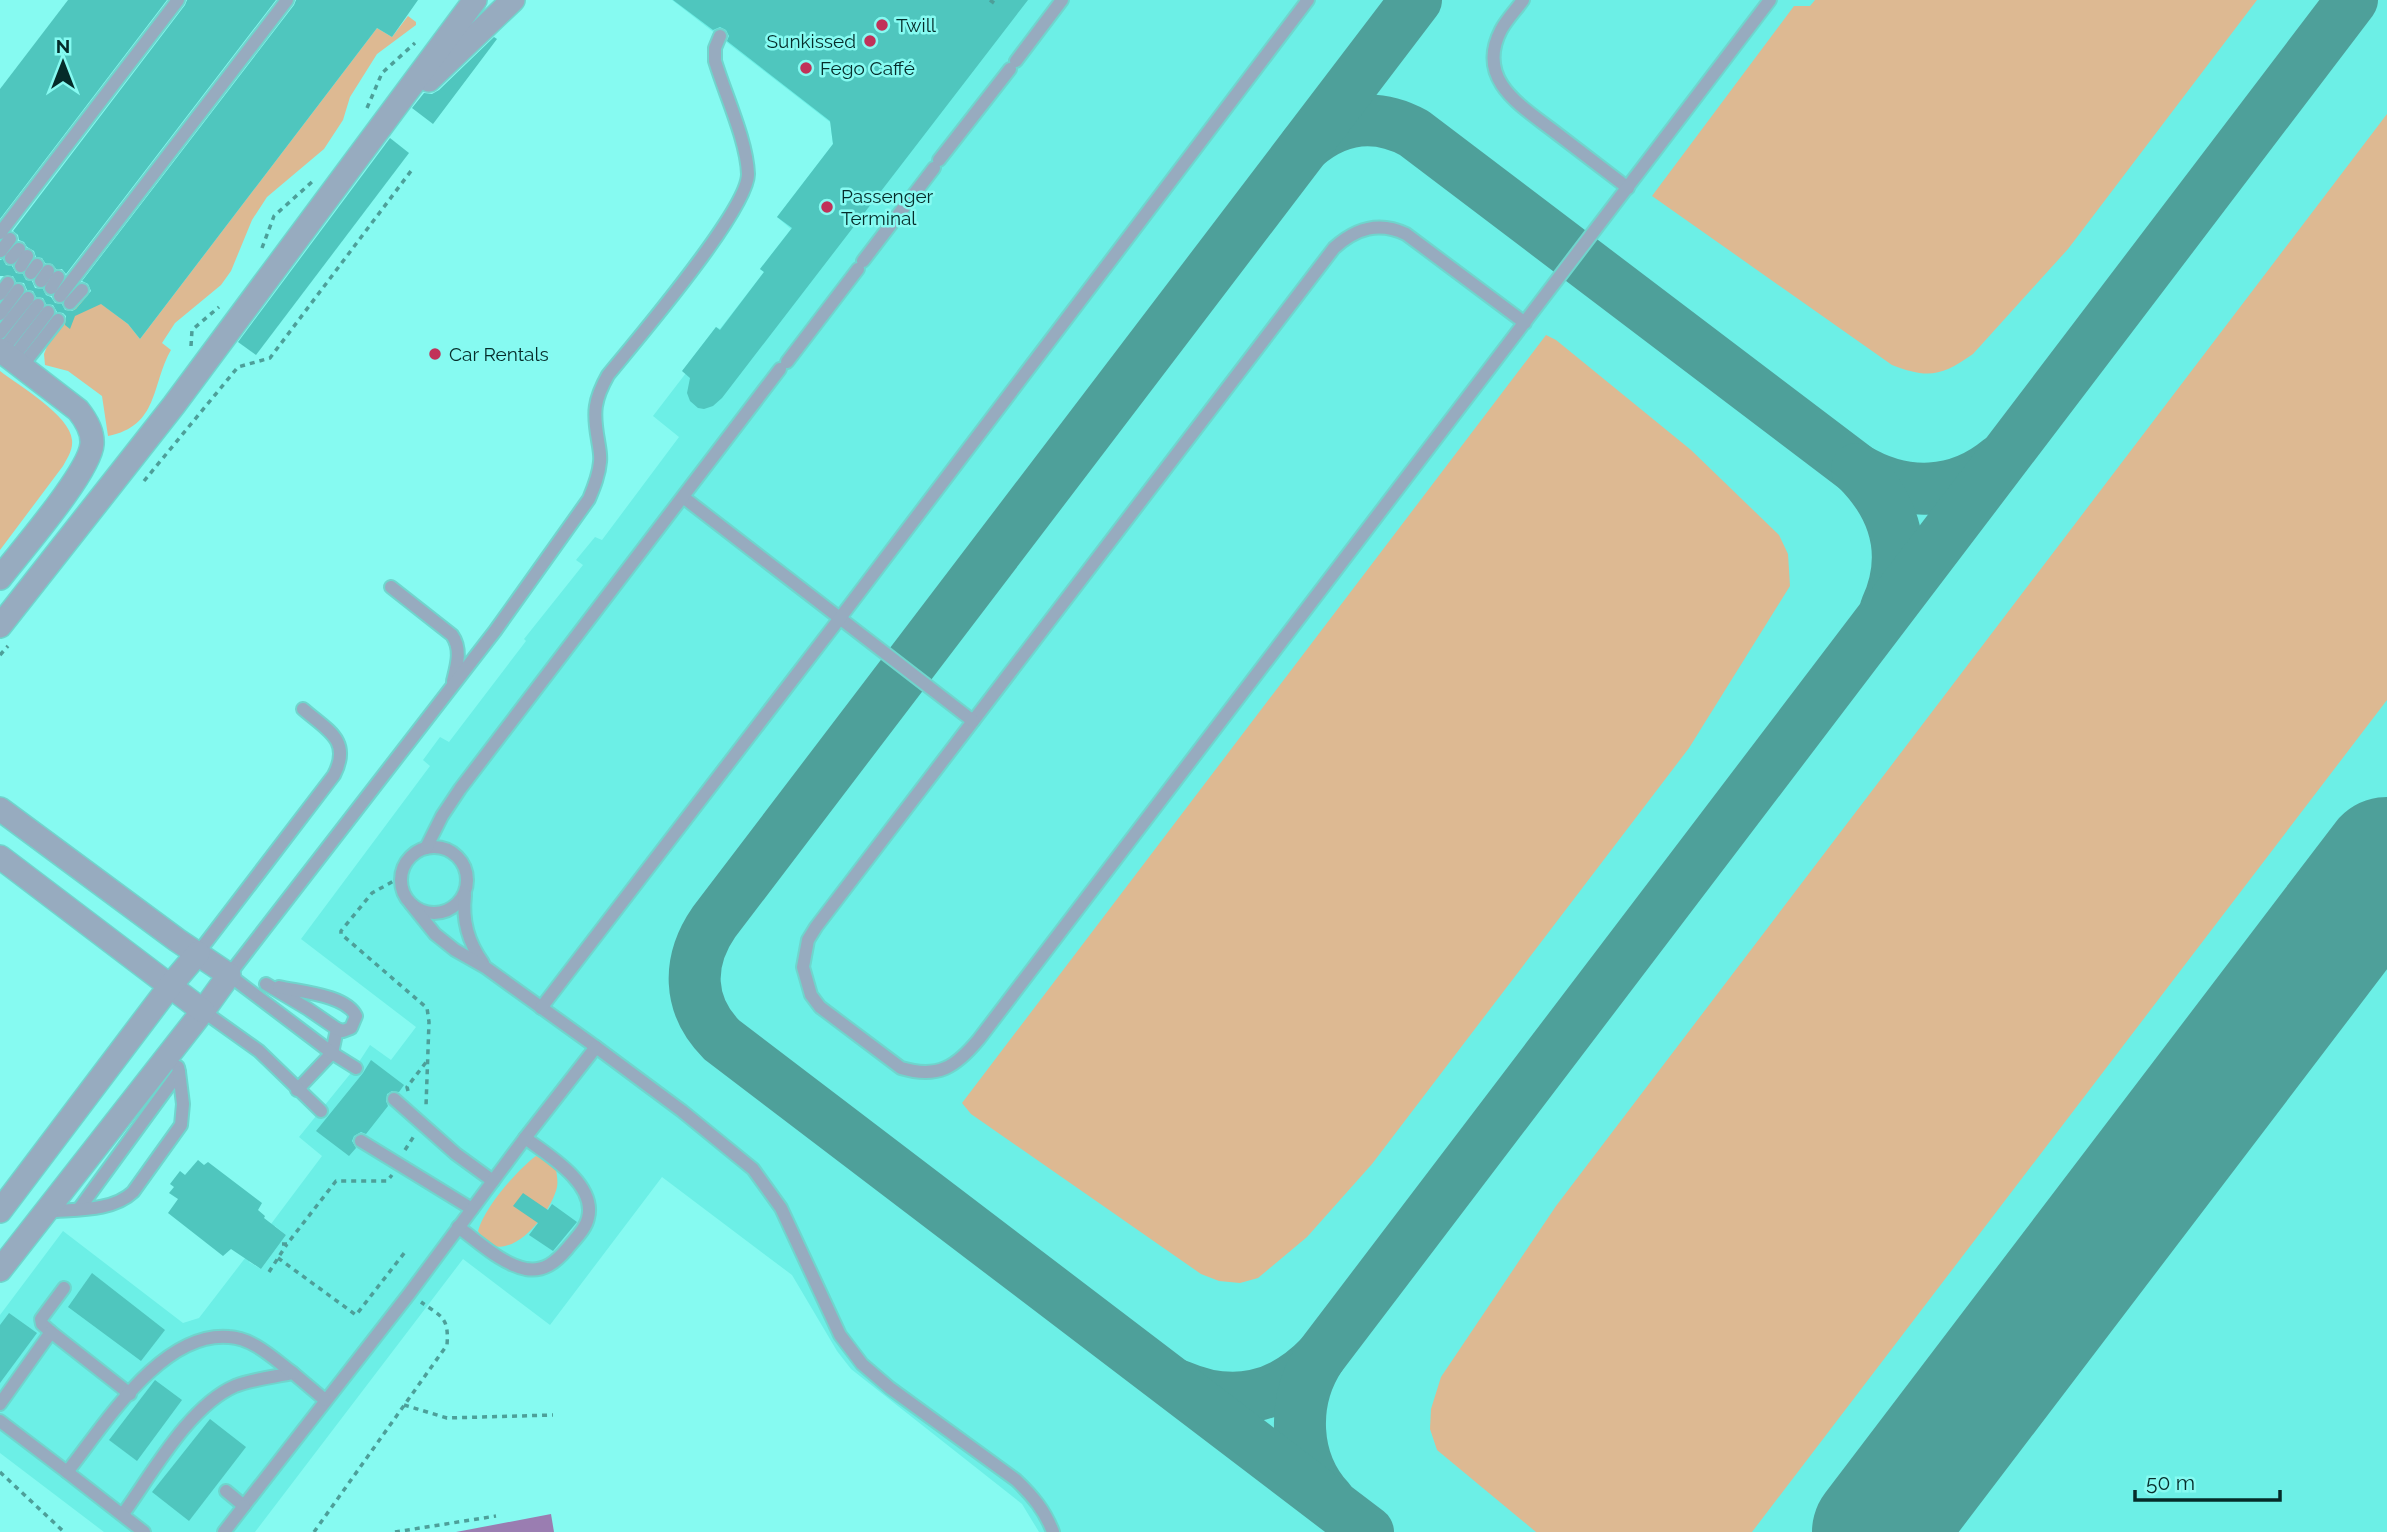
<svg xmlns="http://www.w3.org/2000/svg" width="2387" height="1532" font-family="Raleway,sans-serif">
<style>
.built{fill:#6cefe6}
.green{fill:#ddb992}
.water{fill:#9a7db1}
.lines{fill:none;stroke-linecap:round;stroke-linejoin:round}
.taxiway{stroke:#4ea09a;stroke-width:52}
.runway{stroke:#4ea09a;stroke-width:130}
.building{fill:#4fc6be}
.service-casing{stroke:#6fd5cd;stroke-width:16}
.minor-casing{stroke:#6fd5cd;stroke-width:26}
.path{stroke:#4d9f99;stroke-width:3.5;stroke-dasharray:5 5;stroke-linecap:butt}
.service{stroke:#97abbf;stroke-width:12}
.minor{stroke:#97abbf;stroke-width:23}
.poi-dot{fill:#c13259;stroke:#86faf1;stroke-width:2.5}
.labels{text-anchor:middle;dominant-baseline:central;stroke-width:5;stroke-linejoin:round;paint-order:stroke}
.poi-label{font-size:19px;fill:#052c2a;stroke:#86faf1;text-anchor:start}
</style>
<rect width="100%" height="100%" fill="#86faf1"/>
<polygon class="built" points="672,0 2387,0 2387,1532 1039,1532 1022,1504 851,1369 837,1351 792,1275 662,1177 550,1325 463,1259 255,1532 104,1532 0,1453 0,1315 63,1231 183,1323 199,1318 249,1253 252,1256 249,1262 261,1269 286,1235 275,1226 271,1230 268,1228 322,1156 299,1137 355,1068 370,1045 391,1060 416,1027 301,939 430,766 423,760 440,737 449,742 526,641 524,639 583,565 576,560 595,537 602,540 679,437 653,416 686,373 683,370 716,327 720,329 764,272 760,269 791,229 777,217 833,144 831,129 835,126"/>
<g class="green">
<path d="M1815,0H2257L2068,249L1973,354C1942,376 1928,379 1892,365L1652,196L1794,6H1810Z"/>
<path d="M408,16L416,22V25L377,54L350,97L343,120L324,149L267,197L252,220L231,271L221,285L175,323L162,343L171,350C151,385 159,426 108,436L102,396L68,371L45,365L44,354L48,344L87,293L128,324L140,339L377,28L392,37Z"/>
<polygon points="2387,114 2387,700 1752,1532 1536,1532 1437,1450 1430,1429 1431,1409 1441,1377 1556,1206"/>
<polygon points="1546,335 1556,340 1691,450 1779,535 1788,554 1790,586 1689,748 1372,1164 1307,1237 1258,1278 1240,1283 1219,1281 1201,1274 971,1114 962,1103"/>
<path d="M0,371C19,386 70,415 72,440C73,450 68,457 63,466L0,550Z"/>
<path d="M536,1156L549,1163L556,1170C557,1175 558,1182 557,1187C551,1215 502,1275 478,1231C484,1208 517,1170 536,1156Z"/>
</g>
<polygon class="water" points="551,1514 554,1532 456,1532"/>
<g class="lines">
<g class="taxiway">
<path d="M1305,146C1337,118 1376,112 1414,133L1857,469C1904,497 1957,496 2000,460"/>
<path d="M1857,469C1896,508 1910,556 1886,608"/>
<path d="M1180,1386C1233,1409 1280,1398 1320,1357"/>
<path d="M1329,1500C1293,1461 1291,1401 1320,1357L2352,0"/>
<path d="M1368,1532L722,1040C687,1005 687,961 714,922L1416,0"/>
</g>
<polyline class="runway" points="1877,1532 2387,862"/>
</g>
<g class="building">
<polygon points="68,0 167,0 0,219 0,89"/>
<polygon points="187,0 276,0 66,274 62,269 56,269 52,264 45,263 42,258 36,257 34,251 27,247 24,242 19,240 18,235 13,231 185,5"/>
<polygon points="296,0 418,0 392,37 377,28 140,339 128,324 101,304 75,316 70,329 65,325 66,316 63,313 57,312 53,305 46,304 43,298 36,297 33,291 27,290 24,283 16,282 13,276 0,276 0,260 3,259 6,265 12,266 16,273 23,274 26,280 32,281 35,288 43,289 46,295 51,297 55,303 62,304 65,310 72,311 76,309 91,291 88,284 82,281 294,5"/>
<polygon points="673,0 1028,0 722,398 713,406 704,409 698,408 690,401 687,393 690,378 682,371 716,327 720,330 764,272 760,269 792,228 777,217 833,144 830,121 727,41 729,36 726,30 720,27 713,30"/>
<polygon points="494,37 497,39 433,124 412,108 424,93 432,94 439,90"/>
<polygon points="390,138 409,153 256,355 238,342"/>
<polygon points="371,1060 404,1085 399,1092 392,1091 387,1094 386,1101 388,1106 366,1134 361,1132 354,1136 352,1141 356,1148 349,1156 316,1131 363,1073"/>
<polygon points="198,1160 204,1165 208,1162 262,1203 258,1210 265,1216 264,1218 286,1235 261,1269 231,1249 223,1256 168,1213 178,1199 169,1193 174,1187 170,1184 180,1171 185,1175"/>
<polygon points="523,1193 548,1210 552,1204 577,1222 553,1251 529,1235 538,1223 513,1206"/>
<polygon points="92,1273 165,1330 141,1361 68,1307"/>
<polygon points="9,1313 37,1333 0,1383 0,1325"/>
<polygon points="155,1380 182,1400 137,1461 109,1440"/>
<polygon points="210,1419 246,1447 189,1521 152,1492"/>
</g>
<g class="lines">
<g class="service-casing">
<g id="service">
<path d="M1523,0C1516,10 1507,19 1501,30C1476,78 1518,104 1551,129C1576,148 1602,168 1628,188"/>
<polyline points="1016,61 1062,0"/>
<polyline points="939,160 1010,69"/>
<polyline points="0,233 178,0"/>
<polyline points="1,251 10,239"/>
<polyline points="11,258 19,249"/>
<polyline points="863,261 934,168"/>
<polyline points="21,266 27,256"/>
<polyline points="31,273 37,265"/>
<polyline points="41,281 48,271"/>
<polyline points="51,288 58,277"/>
<polyline points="0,294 8,283"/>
<polyline points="60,296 287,0"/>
<polyline points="70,303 82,290"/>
<polyline points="0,314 18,290"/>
<path d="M1525,323L1406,234C1379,221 1356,228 1334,248L816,927L808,940L803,967L811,995L820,1007L901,1068C938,1079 956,1067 979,1039L1770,0"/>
<polyline points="0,333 28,298"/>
<polyline points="2,351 38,305"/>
<polyline points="12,359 48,312"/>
<polyline points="787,362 858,269"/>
<polyline points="22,366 58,320"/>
<polyline points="683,497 973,721"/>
<path d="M391,587L452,635C462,649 457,665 453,681"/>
<circle cx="434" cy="880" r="33"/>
<polyline points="426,848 442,816 460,789 780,369"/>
<path d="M465,895C462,921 468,942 483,963"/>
<path d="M411,904L435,934L455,950L485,967L596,1047L682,1111L753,1169L781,1208L840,1335L862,1364L890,1388L1016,1480C1033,1496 1045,1511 1053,1532"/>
<path d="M198,953L334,775C352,740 327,730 303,709"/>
<polyline points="266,984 308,1009 337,1029 332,1053 297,1090"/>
<path d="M279,987C301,992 346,995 356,1016L351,1028L343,1031L337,1029"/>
<polyline points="541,1008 840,618 1308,0"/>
<polyline points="203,1011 259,1051 321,1111"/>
<path d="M356,1068L332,1053L229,975L495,631L589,499C594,487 599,475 600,462C601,455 599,447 598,440C593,412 594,400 608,375C635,342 748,210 748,174C747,141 725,94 715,61V48L720,36"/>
<polyline points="394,1099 456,1154 493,1181"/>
<polyline points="361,1141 472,1209"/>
<polyline points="79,1209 179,1072 178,1067"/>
<path d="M46,1212C74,1209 112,1212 133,1192L181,1125L183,1104L179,1072"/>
<path d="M458,1227C478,1241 501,1264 526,1269C544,1272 556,1262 567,1249C574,1240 586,1229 588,1218C597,1184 547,1154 525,1138"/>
<polyline points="51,1332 42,1324 41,1319 64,1288"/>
<polyline points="0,1404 51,1332 130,1394"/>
<polyline points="0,1421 67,1472"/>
<polyline points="226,1491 244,1506 409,1294 525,1138 596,1047"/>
<path d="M123,1514C152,1474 189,1406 235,1386C253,1379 274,1377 293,1373L325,1400"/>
<path d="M144,1532L67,1472C104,1426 161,1331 229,1337C253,1338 274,1359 293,1373"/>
<polyline points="224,1532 244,1506"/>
</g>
</g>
<g class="minor-casing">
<g id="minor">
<polyline points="429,80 513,0"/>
<path d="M0,350L78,410C86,420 93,431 92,444C90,472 20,552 0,578"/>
<polyline points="0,626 174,405 475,0"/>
<polyline points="0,809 177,940 229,975 203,1011 0,1270"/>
<polyline points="0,857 203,1011"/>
<polyline points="0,1211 170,986 198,953"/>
</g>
</g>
<g class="path">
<polyline points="990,0 998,6"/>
<polyline points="367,108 382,73 415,43"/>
<polyline points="262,248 274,216 313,181"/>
<polyline points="191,346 192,330 219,307"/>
<polyline points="144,481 238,367 270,358 411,171"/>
<polyline points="0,655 8,646"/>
<polyline points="401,877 372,893 341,931 341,934 427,1008 429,1022 426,1106"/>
<polyline points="408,1091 407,1087 427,1061"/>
<polyline points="405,1150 414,1136"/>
<polyline points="282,1244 287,1244 336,1181 387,1181 392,1175"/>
<polyline points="278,1258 356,1315 405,1252"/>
<polyline points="269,1272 287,1244"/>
<polyline points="404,1405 447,1418 553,1415"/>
<polyline points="0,1472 64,1532"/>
<path d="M314,1532L447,1345C449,1317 442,1317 421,1302"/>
<polyline points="395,1532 496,1516"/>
</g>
<use href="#service" class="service"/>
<use href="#minor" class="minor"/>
</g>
<g class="poi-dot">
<circle cx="882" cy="25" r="7"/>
<circle cx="870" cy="41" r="7"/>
<circle cx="806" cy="68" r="7"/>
<circle cx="827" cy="207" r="7"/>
<circle cx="435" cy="354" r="7"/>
</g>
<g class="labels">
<g class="poi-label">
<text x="896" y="25">Twill</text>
<text x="856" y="41" text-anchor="end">Sunkissed</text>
<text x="820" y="68">Fego Caffé</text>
<text x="841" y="196">Passenger<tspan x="841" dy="22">Terminal</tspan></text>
<text x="449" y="354">Car Rentals</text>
</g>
</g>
<g transform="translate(63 63)" stroke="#86faf1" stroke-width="5" paint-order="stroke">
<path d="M0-5L12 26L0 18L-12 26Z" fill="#052c2a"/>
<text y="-10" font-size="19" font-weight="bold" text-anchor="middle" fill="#052c2a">N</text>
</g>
<path d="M2135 1490v10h145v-10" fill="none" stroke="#052c2a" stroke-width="3.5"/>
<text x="2146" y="1490" font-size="21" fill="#052c2a" stroke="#86faf1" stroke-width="5" paint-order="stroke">50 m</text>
</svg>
